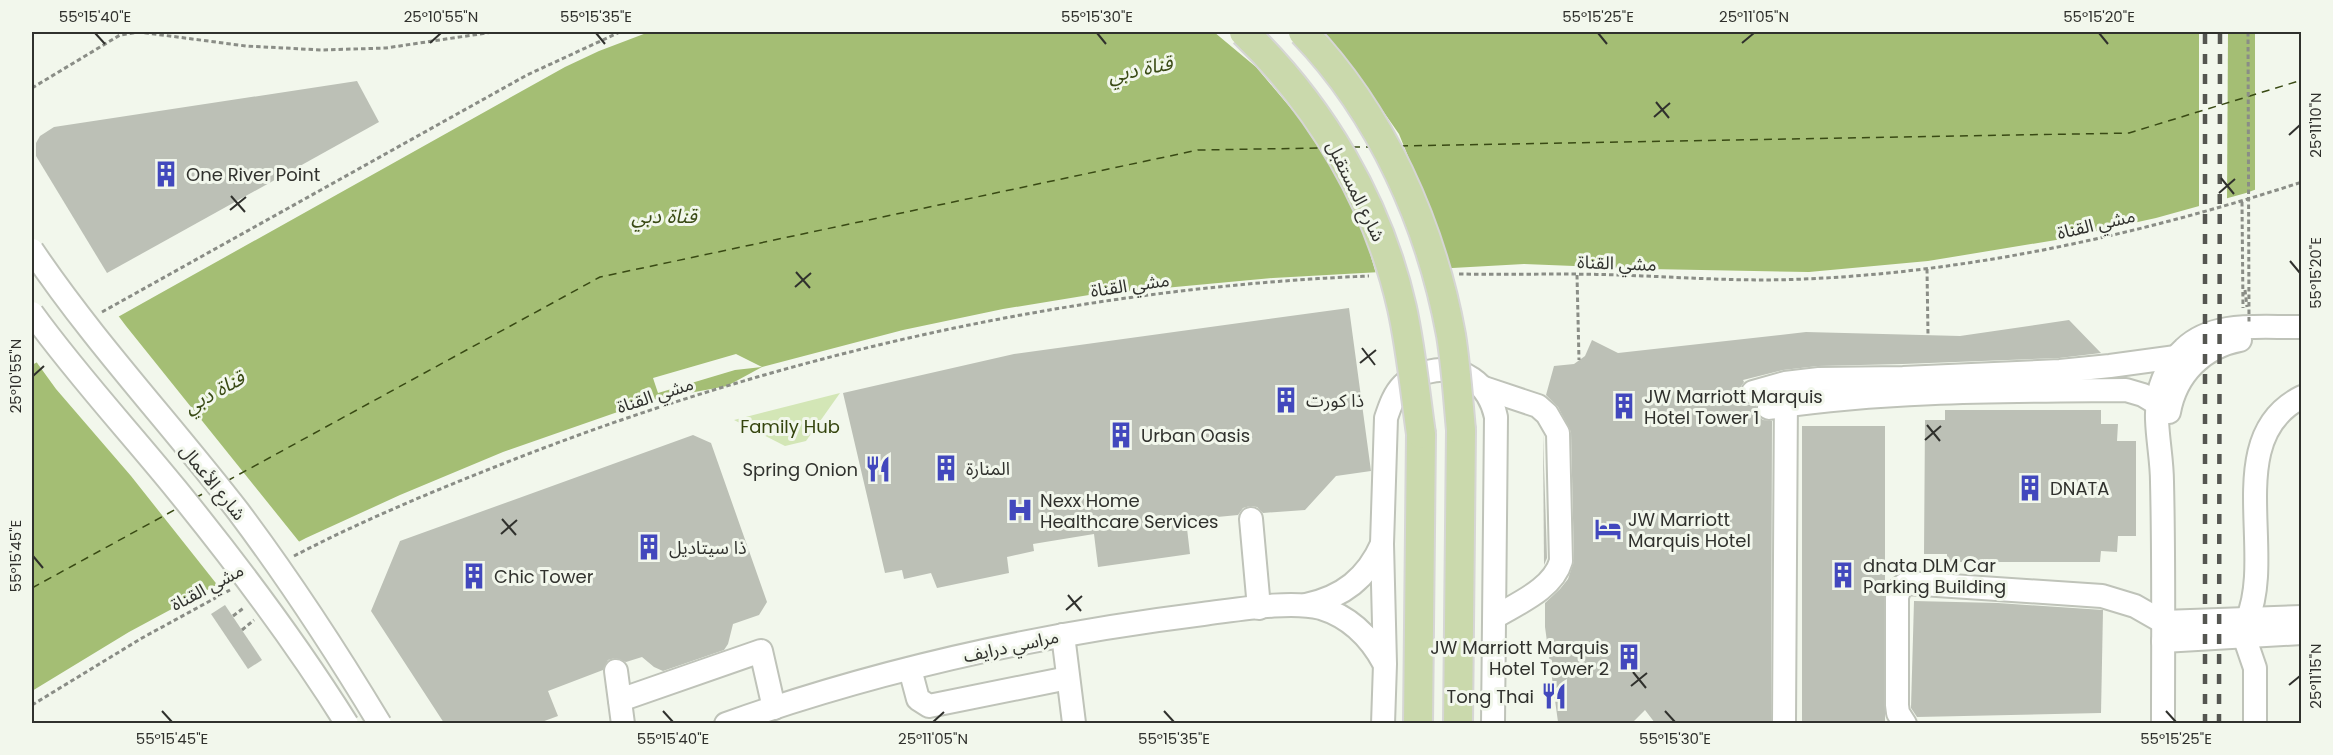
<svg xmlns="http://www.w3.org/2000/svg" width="2333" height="755" font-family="Poppins,'Noto Sans Arabic',sans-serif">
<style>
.green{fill:#d3e6b6}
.water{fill:#a4be74}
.pier{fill:#f2f7ec}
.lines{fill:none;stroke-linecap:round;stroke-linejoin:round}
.ferry{stroke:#394a14;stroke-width:1.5;stroke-dasharray:8 6;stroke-linecap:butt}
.building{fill:#bcc0b6}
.minor-casing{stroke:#bfc3b9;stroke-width:26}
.major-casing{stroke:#d6d6d5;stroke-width:32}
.path{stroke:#8a8d86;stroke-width:3;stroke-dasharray:4.5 3;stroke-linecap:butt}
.minor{stroke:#fff;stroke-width:22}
.major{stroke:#cad9ac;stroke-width:28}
.rail{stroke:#555651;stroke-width:4.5;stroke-dasharray:10 10;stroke-linecap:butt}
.minor-bridge-casing{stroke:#bfc3b9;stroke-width:26;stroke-linecap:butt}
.major-bridge-casing{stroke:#d6d6d5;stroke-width:32;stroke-linecap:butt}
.path-bridge{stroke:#8a8d86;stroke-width:3;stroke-dasharray:4.5 3;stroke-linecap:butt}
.minor-bridge{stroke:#fff;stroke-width:22}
.major-bridge{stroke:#cad9ac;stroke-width:28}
.ticks{fill:none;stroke:#30312d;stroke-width:2}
.labels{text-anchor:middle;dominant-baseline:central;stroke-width:6;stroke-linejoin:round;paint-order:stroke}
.poi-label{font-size:18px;fill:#30312d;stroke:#f2f7ec;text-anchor:start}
.street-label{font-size:18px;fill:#30312d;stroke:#f2f7ec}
.park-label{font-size:18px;fill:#34440d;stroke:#f2f7ec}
.water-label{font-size:20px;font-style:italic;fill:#394a14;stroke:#f2f7ec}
.neatline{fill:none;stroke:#30312d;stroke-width:2}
.ticks-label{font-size:15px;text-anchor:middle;fill:#30312d}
</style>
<rect width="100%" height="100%" fill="#f2f7ec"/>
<polygon class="green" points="840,393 806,441 785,446 734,420"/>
<polygon class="water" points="649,32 2301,32 2301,173 2246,193 2156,218 2056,240 1928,261 1809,272 1649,269 1524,264 1273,278 1089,295 1003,309 903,330 762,367 727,386 652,400 503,452 400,495 306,538 222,582 129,632 32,691 32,365 565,67 599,51"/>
<g class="pier">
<polygon points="1214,32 1321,32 1358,75 1399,134 1428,205 1452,270 1376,274 1364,233 1335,173 1299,118 1256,67"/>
<polygon points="2199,32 2228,32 2227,202 2199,209"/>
<polygon points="2255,32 2301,32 2302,176 2255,193"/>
<polygon points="117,314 126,326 301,544 219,587 131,476 56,389 35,360"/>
<polygon points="736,354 762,367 735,370 658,393 653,378"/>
</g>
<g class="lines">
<g class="ferry">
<polyline points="1400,146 2129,133 2302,80"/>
<polyline points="1352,147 1369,147"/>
<polyline points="227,481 600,277 1198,150 1321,148"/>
<polyline points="195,498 210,490"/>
<polyline points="32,588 178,508"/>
</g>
</g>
<g class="building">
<polygon points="357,81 379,122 107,273 36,156 36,143 40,136 54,127"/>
<polygon points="1349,308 1371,471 1336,476 1305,510 1263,513 1257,507 1250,506 1243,508 1238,515 1186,520 1190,554 1098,567 1094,534 1033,544 1034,551 1007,557 1009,573 937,588 931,573 904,579 902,570 885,573 843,393 1014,354"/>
<polygon points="2069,320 2101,353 2059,358 1903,364 1818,366 1783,370 1743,380 1744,382 1740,388 1740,395 1743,401 1749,405 1756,405 1758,416 1763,420 1772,421 1771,723 1655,723 1645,710 1632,723 1558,722 1545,627 1545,603 1560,589 1568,579 1574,561 1571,432 1558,407 1546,395 1554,366 1574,364 1585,356 1592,340 1618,353 1806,332 1960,336"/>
<polygon points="1945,410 2101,410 2101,424 2118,424 2117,441 2136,441 2136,536 2118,536 2117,552 2101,551 2100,562 1947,562 1947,554 1924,554 1925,420 1945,420"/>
<rect x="1802" y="426" width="83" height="297"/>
<polygon points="1543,434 1547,558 1544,565"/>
<polygon points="693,435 711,443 767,602 759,615 733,624 728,644 724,650 663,671 654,667 642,657 626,662 615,658 608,660 603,670 548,691 558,716 539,723 444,723 371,611 400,541"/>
<polygon points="1914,601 1998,603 2103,610 2101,713 1917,717 1911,708"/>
<polygon points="225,605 262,660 248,669 211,614"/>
</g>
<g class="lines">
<g class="minor-casing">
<g id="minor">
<path d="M1484,388L1538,406L1547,414L1558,433L1561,561C1553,589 1518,603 1495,617"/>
<polyline points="1753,392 1785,383 1819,379 1903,378 2060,371 2110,366 2176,357"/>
<path d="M1769,408C1886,390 2008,391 2126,390L2143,395L2158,404"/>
<path d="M2169,412C2176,374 2203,347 2240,340"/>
<polyline points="1251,519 1259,608"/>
<path d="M1306,605C1343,597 1367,578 1382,544"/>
<path d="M2247,620C2276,553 2221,437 2302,397"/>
<polyline points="1063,635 1074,723"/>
<polyline points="2244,636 2255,668 2255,724"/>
<polyline points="2163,641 2302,633"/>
<polyline points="910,669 918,699 929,706 1068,678"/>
<polyline points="616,671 623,724"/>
<polyline points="620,700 761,651 774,708"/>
<path d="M726,724C881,669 1041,634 1203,614C1236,610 1289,600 1321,608C1350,617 1370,637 1384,663"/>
<path d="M1383,724L1385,664L1382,544L1386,418C1390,406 1394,394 1403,385C1409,378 1419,374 1427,372C1462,363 1489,384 1496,417L1493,724"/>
<polyline points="1784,724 1786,392"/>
<polyline points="1905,724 1898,713 1897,705 1897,597 1900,588 1907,583 2102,596 2135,606 2163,622 2302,617"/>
<path d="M2163,724C2163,643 2164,563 2162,482C2162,452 2153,422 2159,392C2163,376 2172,360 2184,349C2214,320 2263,328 2302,327"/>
</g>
</g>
<g class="major-casing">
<g id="major">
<polyline points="1418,724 1421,434"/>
<polyline points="1458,724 1461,430"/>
</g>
</g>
<g class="path">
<polyline points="32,88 120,35 139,32 246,46 322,50 386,48 493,32"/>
<polyline points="2242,202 2243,308"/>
<polyline points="1927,269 1928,335"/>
<path d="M1459,274C1512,275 1565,273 1618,275C1680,277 1742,282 1804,279C1972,272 2142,234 2302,182"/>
<polyline points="1577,275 1579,360"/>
<polyline points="2245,290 2247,307"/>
<polyline points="102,312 527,75 620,32"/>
<path d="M294,556C365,519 441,488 515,459C787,353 1077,288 1369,276"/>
<polyline points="233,616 245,607"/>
<polyline points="242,630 254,620"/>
<polyline points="32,705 142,638 230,590"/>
</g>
<use href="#minor" class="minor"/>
<use href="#major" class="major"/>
<g class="rail">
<polyline points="2205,724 2205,32"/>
<polyline points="2219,724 2220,32"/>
</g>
<g class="minor-bridge-casing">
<g id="minor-bridge">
<path d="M32,250C94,342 170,423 238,511C289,579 336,651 380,724"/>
<path d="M32,313C76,374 128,430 176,489C237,564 295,641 347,724"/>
</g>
</g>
<g class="major-bridge-casing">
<g id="major-bridge">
<path d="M1244,32C1321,106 1378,202 1402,308C1411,349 1415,392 1421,434"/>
<path d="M1303,32C1381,113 1431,225 1451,335C1456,366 1458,398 1461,430"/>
</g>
</g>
<polyline class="path-bridge" points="2248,32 2249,324"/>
<use href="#minor-bridge" class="minor-bridge"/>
<use href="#major-bridge" class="major-bridge"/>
</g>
<path class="ticks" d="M95,33L105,44M596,33L605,44M1097,33L1106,44M1598,33L1607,44M2099,33L2108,44M430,43L441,33M1742,43L1754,33M1656,102L1669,118M1654,117L1670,103M2289,135L2300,125M2221,178L2234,194M2219,193L2235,179M231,196L245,212M230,210L246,197M2290,261L2300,273M796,272L810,288M795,287L811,273M1362,348L1375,365M1360,363L1376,350M33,376L44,366M1927,425L1940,441M1925,440L1941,426M502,519L516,535M501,534L517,520M33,556L43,568M1068,595L1081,611M1066,610L1082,596M1633,672L1646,688M2289,685L2300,676M1631,686L1647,673M162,711L172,722M663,711L673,722M1164,711L1174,722M1665,711L1675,722M2166,711L2176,722M933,722L944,712"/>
<defs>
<g id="building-bare" transform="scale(2.07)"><path d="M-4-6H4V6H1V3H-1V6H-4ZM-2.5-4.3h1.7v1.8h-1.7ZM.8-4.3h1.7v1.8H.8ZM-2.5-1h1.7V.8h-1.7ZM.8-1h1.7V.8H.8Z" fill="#4248bd" stroke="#f2f7ec" stroke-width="2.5" paint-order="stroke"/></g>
<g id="restaurant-bare" transform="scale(2.07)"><path d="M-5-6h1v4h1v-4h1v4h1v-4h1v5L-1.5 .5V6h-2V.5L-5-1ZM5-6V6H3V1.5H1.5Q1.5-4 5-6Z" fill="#4248bd" stroke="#f2f7ec" stroke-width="2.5" paint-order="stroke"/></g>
<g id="hospital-bare" transform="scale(2.07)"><path d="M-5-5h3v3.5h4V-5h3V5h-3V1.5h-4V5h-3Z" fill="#4248bd" stroke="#f2f7ec" stroke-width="2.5" paint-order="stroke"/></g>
<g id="hotel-bare" transform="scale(2.07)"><path d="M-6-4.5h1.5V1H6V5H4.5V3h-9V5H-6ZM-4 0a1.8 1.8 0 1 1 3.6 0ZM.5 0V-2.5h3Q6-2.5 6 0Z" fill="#4248bd" stroke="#f2f7ec" stroke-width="2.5" paint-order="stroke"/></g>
</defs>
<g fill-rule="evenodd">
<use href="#building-bare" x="166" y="174"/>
<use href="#building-bare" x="1286" y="400"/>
<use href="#building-bare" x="1624" y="406"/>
<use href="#building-bare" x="1121" y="435"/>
<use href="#building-bare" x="946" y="468"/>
<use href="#restaurant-bare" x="878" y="469"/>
<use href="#building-bare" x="2030" y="488"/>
<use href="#hospital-bare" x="1020" y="510"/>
<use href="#hotel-bare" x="1608" y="529"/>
<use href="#building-bare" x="649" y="547"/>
<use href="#building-bare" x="1843" y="575"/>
<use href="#building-bare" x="474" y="576"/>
<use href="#building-bare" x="1629" y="657"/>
<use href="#restaurant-bare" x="1554" y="696"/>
</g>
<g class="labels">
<g class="poi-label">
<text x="186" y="174">One River Point</text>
<text x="1644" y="396">JW Marriott Marquis<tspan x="1644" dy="21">Hotel Tower 1</tspan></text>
<text x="1306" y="400">ذا كورت</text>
<text x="1141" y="435">Urban Oasis</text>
<text x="966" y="468">المنارة</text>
<text x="858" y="469" text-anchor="end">Spring Onion</text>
<text x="2050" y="488">DNATA</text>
<text x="1040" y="500">Nexx Home<tspan x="1040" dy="21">Healthcare Services</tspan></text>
<text x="1628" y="519">JW Marriott<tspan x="1628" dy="21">Marquis Hotel</tspan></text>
<text x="669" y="547">ذا سيتاديل</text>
<text x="1863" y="565">dnata DLM Car<tspan x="1863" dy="21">Parking Building</tspan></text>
<text x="494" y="576">Chic Tower</text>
<text x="1609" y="647" text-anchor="end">JW Marriott Marquis<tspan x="1609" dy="21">Hotel Tower 2</tspan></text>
<text x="1534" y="696" text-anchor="end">Tong Thai</text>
</g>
<g class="street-label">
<text transform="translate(1356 191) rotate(64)">شارع المستقبل</text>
<text transform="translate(2096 224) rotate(-13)">مشي القناة</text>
<text transform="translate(1617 263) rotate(2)">مشي القناة</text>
<text transform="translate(1130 285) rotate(-8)">مشي القناة</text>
<text transform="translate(655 395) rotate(-18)">مشي القناة</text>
<text transform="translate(213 482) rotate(51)">شارع الأعمال</text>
<text transform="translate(207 587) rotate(-28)">مشي القناة</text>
<text transform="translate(1011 646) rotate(-12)">مراسي درايف</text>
</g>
<g class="park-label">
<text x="790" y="426">Family Hub</text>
</g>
<g class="water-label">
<text transform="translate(1140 69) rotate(-12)">قناة دبي</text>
<text x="664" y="216">قناة دبي</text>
<text transform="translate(214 392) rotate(-29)">قناة دبي</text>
</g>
</g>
<rect width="2333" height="755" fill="none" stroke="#f2f7ec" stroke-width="66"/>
<rect x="33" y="33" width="2267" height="689" class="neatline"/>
<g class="ticks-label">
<text x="95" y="22">55°15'40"E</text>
<text x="441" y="22">25°10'55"N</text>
<text x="596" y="22">55°15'35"E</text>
<text x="1097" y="22">55°15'30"E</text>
<text x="1598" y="22">55°15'25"E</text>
<text x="1754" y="22">25°11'05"N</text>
<text x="2099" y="22">55°15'20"E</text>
<text transform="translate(2316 125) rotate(-90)" y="5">25°11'10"N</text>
<text transform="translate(2316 273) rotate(-90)" y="5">55°15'20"E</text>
<text transform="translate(16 376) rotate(-90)" y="5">25°10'55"N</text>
<text transform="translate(16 556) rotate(-90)" y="5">55°15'45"E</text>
<text transform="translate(2316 676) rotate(-90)" y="5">25°11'15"N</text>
<text x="172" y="744">55°15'45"E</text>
<text x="673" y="744">55°15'40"E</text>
<text x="933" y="744">25°11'05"N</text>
<text x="1174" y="744">55°15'35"E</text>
<text x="1675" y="744">55°15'30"E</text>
<text x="2176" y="744">55°15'25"E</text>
</g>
</svg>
